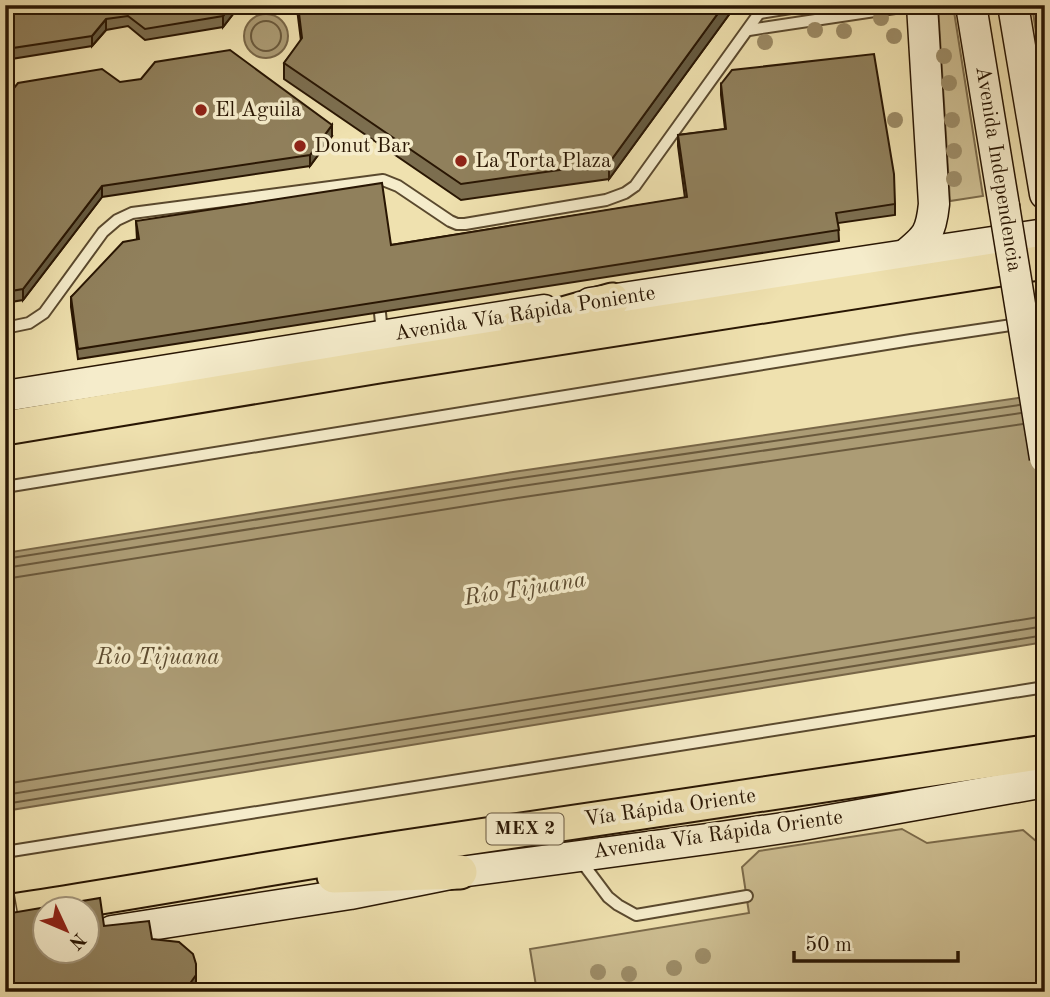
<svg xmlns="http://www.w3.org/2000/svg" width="1050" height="997" font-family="'Old Standard TT',serif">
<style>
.green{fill:#cdbe92;stroke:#7b6a4a;stroke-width:2}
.water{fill:#ac9c75;stroke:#786647;stroke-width:2}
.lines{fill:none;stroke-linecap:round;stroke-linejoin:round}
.shore{stroke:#6a593c;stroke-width:2}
.service-casing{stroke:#5a492e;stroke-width:14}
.secondary-casing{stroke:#291603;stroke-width:33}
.trunk-casing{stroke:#291603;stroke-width:37}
.service{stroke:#f5eccb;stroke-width:10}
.secondary{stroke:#f5eccb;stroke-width:30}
.trunk{stroke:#efe1af;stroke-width:33}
.pedestrian-bridge-casing{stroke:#5a492e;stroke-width:19;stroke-linecap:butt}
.secondary-bridge-casing{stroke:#291603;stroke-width:33;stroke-linecap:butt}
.pedestrian-bridge{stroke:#f5eccb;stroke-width:16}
.secondary-bridge{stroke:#f5eccb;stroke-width:30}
.tree{fill:#9d8d68}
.wall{fill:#7c6e4f;stroke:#291603;stroke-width:2}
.shaded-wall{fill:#655a40;stroke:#291603;stroke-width:2}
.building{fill:#90805c;stroke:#291603;stroke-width:2;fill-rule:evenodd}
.poi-dot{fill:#8f2418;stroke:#f5eccb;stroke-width:2.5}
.labels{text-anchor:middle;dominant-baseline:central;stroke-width:7;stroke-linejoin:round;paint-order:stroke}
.shield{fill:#f5eccb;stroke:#66563f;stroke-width:2}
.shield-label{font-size:19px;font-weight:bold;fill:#291603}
.poi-label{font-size:21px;fill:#291603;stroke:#f5eccb;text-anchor:start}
.street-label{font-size:21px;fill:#291603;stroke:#f5eccb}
.water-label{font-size:23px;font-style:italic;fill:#5d4c31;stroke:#f5eccb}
</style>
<rect width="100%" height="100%" fill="#efe1af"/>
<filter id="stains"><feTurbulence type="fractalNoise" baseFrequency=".00286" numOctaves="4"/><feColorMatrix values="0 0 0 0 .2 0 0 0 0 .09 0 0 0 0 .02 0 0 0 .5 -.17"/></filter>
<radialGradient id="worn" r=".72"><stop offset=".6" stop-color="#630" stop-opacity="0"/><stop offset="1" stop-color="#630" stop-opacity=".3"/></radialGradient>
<g class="green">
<polygon points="938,5 953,5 983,196 950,201"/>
<polygon points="1032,5 1045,5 1045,95"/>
<polygon points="902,829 927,843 1023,830 1036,841 1045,887 1045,956 1039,958 1045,992 537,992 530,949 749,913 742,867 759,851"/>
</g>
<g class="water">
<circle cx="266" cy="36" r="22"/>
<polygon points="1045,394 1045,642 5,811 5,553 513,472"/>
</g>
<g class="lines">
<g class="shore">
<circle cx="266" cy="36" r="15"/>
<polyline points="5,559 514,479 1019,405"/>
<polyline points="5,568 515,487 1021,413"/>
<polyline points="5,579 517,498 1023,424"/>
<polyline points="5,784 1045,616"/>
<polyline points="5,795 1045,626"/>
<polyline points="5,804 1045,635"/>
</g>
<g class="service-casing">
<g id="service">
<polyline points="760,13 809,5"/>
<polyline points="749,30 915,5"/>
<polyline points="380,313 382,333"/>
<polyline points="5,328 29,323 44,313 103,232 117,220 132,213 383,180 398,186 450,221 457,224 465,224 606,200 625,193 635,186 765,5"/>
<polyline points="5,487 911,340 1045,320"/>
<polyline points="5,852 1045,687"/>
<polyline points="581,861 608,897 618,905 636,915 747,896"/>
</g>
</g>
<g class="secondary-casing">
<g id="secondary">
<polyline points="971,5 1004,206"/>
<polyline points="1013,5 1045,194"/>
<path d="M905,255C927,237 931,233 934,204L922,5"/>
<polyline points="590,303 1045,234"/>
<polyline points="5,396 544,310"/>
<polyline points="112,931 350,894 460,872 707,839 797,826 1045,782"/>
</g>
</g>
<g class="trunk-casing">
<g id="trunk">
<polyline points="517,327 612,300"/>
<polyline points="5,428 379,366 1045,262"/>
<polyline points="334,876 460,872"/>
<path d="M5,912C141,892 276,866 412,846C623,814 834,785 1045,752"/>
</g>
</g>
<use href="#service" class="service"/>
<use href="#secondary" class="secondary"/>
<use href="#trunk" class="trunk"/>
<g class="pedestrian-bridge-casing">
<polyline id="pedestrian-bridge" points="5,893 11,927 9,932"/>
</g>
<g class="secondary-bridge-casing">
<polyline id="secondary-bridge" points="1004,206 1045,458"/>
</g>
<use href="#pedestrian-bridge" class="pedestrian-bridge"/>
<use href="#secondary-bridge" class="secondary-bridge"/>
</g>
<g class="tree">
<circle cx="881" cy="18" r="8"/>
<circle cx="815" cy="30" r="8"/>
<circle cx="844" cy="31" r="8"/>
<circle cx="894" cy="36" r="8"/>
<circle cx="765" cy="42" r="8"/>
<circle cx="944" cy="56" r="8"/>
<circle cx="949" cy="83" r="8"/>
<circle cx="895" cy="120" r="8"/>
<circle cx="952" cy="120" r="8"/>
<circle cx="954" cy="151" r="8"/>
<circle cx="954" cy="179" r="8"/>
<circle cx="703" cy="956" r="8"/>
<circle cx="674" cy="968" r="8"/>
<circle cx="598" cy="972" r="8"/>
<circle cx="629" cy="974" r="8"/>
</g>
<g class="wall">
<polygon points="5,5 240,5 223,27 145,40 128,26 106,30 92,46 5,60"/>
<polygon points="292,5 736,5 609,179 461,200 284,79 284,63 301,41 297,9"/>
<polygon points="120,82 332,136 310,166 102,197 23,300 5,303 5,99"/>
<polygon points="721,84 895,204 895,215 838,223 839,241 78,359 71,307 71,297 137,240 136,221 391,245 685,198 678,146 678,135 725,129 721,95"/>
</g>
<g class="shaded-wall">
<polygon points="232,5 240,5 223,27 223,16"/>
<polygon points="724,5 736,5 609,179 609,163"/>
<polygon points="106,19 106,30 92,46 92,36"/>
<polygon points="332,125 332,136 310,166 310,155"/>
<polygon points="102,186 102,197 23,300 23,289"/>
<polygon points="196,964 196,992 184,992"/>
</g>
<g class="building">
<polygon points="5,5 232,5 223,16 145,29 128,16 106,19 92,36 6,49"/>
<polygon points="298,5 724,5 609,163 461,184 284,63 302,38"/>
<polygon points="230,50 332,125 310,155 102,186 23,289 5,292 5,99 18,83 102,69 120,82 141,79 155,62"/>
<polygon points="874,54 894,174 895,204 836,213 839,230 78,349 71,297 123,242 139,239 136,221 382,183 391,245 687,197 678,135 726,129 721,84 732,70"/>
<path d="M100,898L104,926L149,921L152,939L179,942L193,954L196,964V975L184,992H5V914ZM46,909H88V951H46Z"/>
</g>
<g class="poi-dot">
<circle cx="201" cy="110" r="7"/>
<circle cx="300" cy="146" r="7"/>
<circle cx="461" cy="161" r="7"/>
</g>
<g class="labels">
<rect class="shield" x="486.5" y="813.5" width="77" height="31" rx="5"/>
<g class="shield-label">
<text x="525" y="829">MEX 2</text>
</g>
<g class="poi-label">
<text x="215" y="110">El Aguila</text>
<text x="314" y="146">Donut Bar</text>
<text x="475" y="161">La Torta Plaza</text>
</g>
<g class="street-label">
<text transform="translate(998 169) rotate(81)">Avenida Independencia</text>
<text transform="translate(525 314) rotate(-9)">Avenida Vía Rápida Poniente</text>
<text transform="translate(670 808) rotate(-8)">Vía Rápida Oriente</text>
<text transform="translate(718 835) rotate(-8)">Avenida Vía Rápida Oriente</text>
</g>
<g class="water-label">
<text transform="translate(525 589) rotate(-9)">Río Tijuana</text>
<text x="158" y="657">Rio Tijuana</text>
</g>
</g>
<rect width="1050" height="997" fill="none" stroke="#efe1af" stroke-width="28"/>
<rect x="7" y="7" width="1036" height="983" fill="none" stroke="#291603" stroke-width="3.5"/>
<rect x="14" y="14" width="1022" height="969" fill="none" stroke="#291603" stroke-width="2"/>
<g transform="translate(66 930) rotate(134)"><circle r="33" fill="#f5eccb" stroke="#a3967b" stroke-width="2"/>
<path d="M0-5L12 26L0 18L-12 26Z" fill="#8f2418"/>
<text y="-10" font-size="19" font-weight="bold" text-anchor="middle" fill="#291603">N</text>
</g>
<path d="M794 951v10h164v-10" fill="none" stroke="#291603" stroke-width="3.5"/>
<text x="805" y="951" font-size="21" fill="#291603" stroke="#f5eccb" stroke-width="5" paint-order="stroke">50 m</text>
<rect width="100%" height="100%" filter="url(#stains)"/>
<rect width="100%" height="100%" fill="url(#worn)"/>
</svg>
